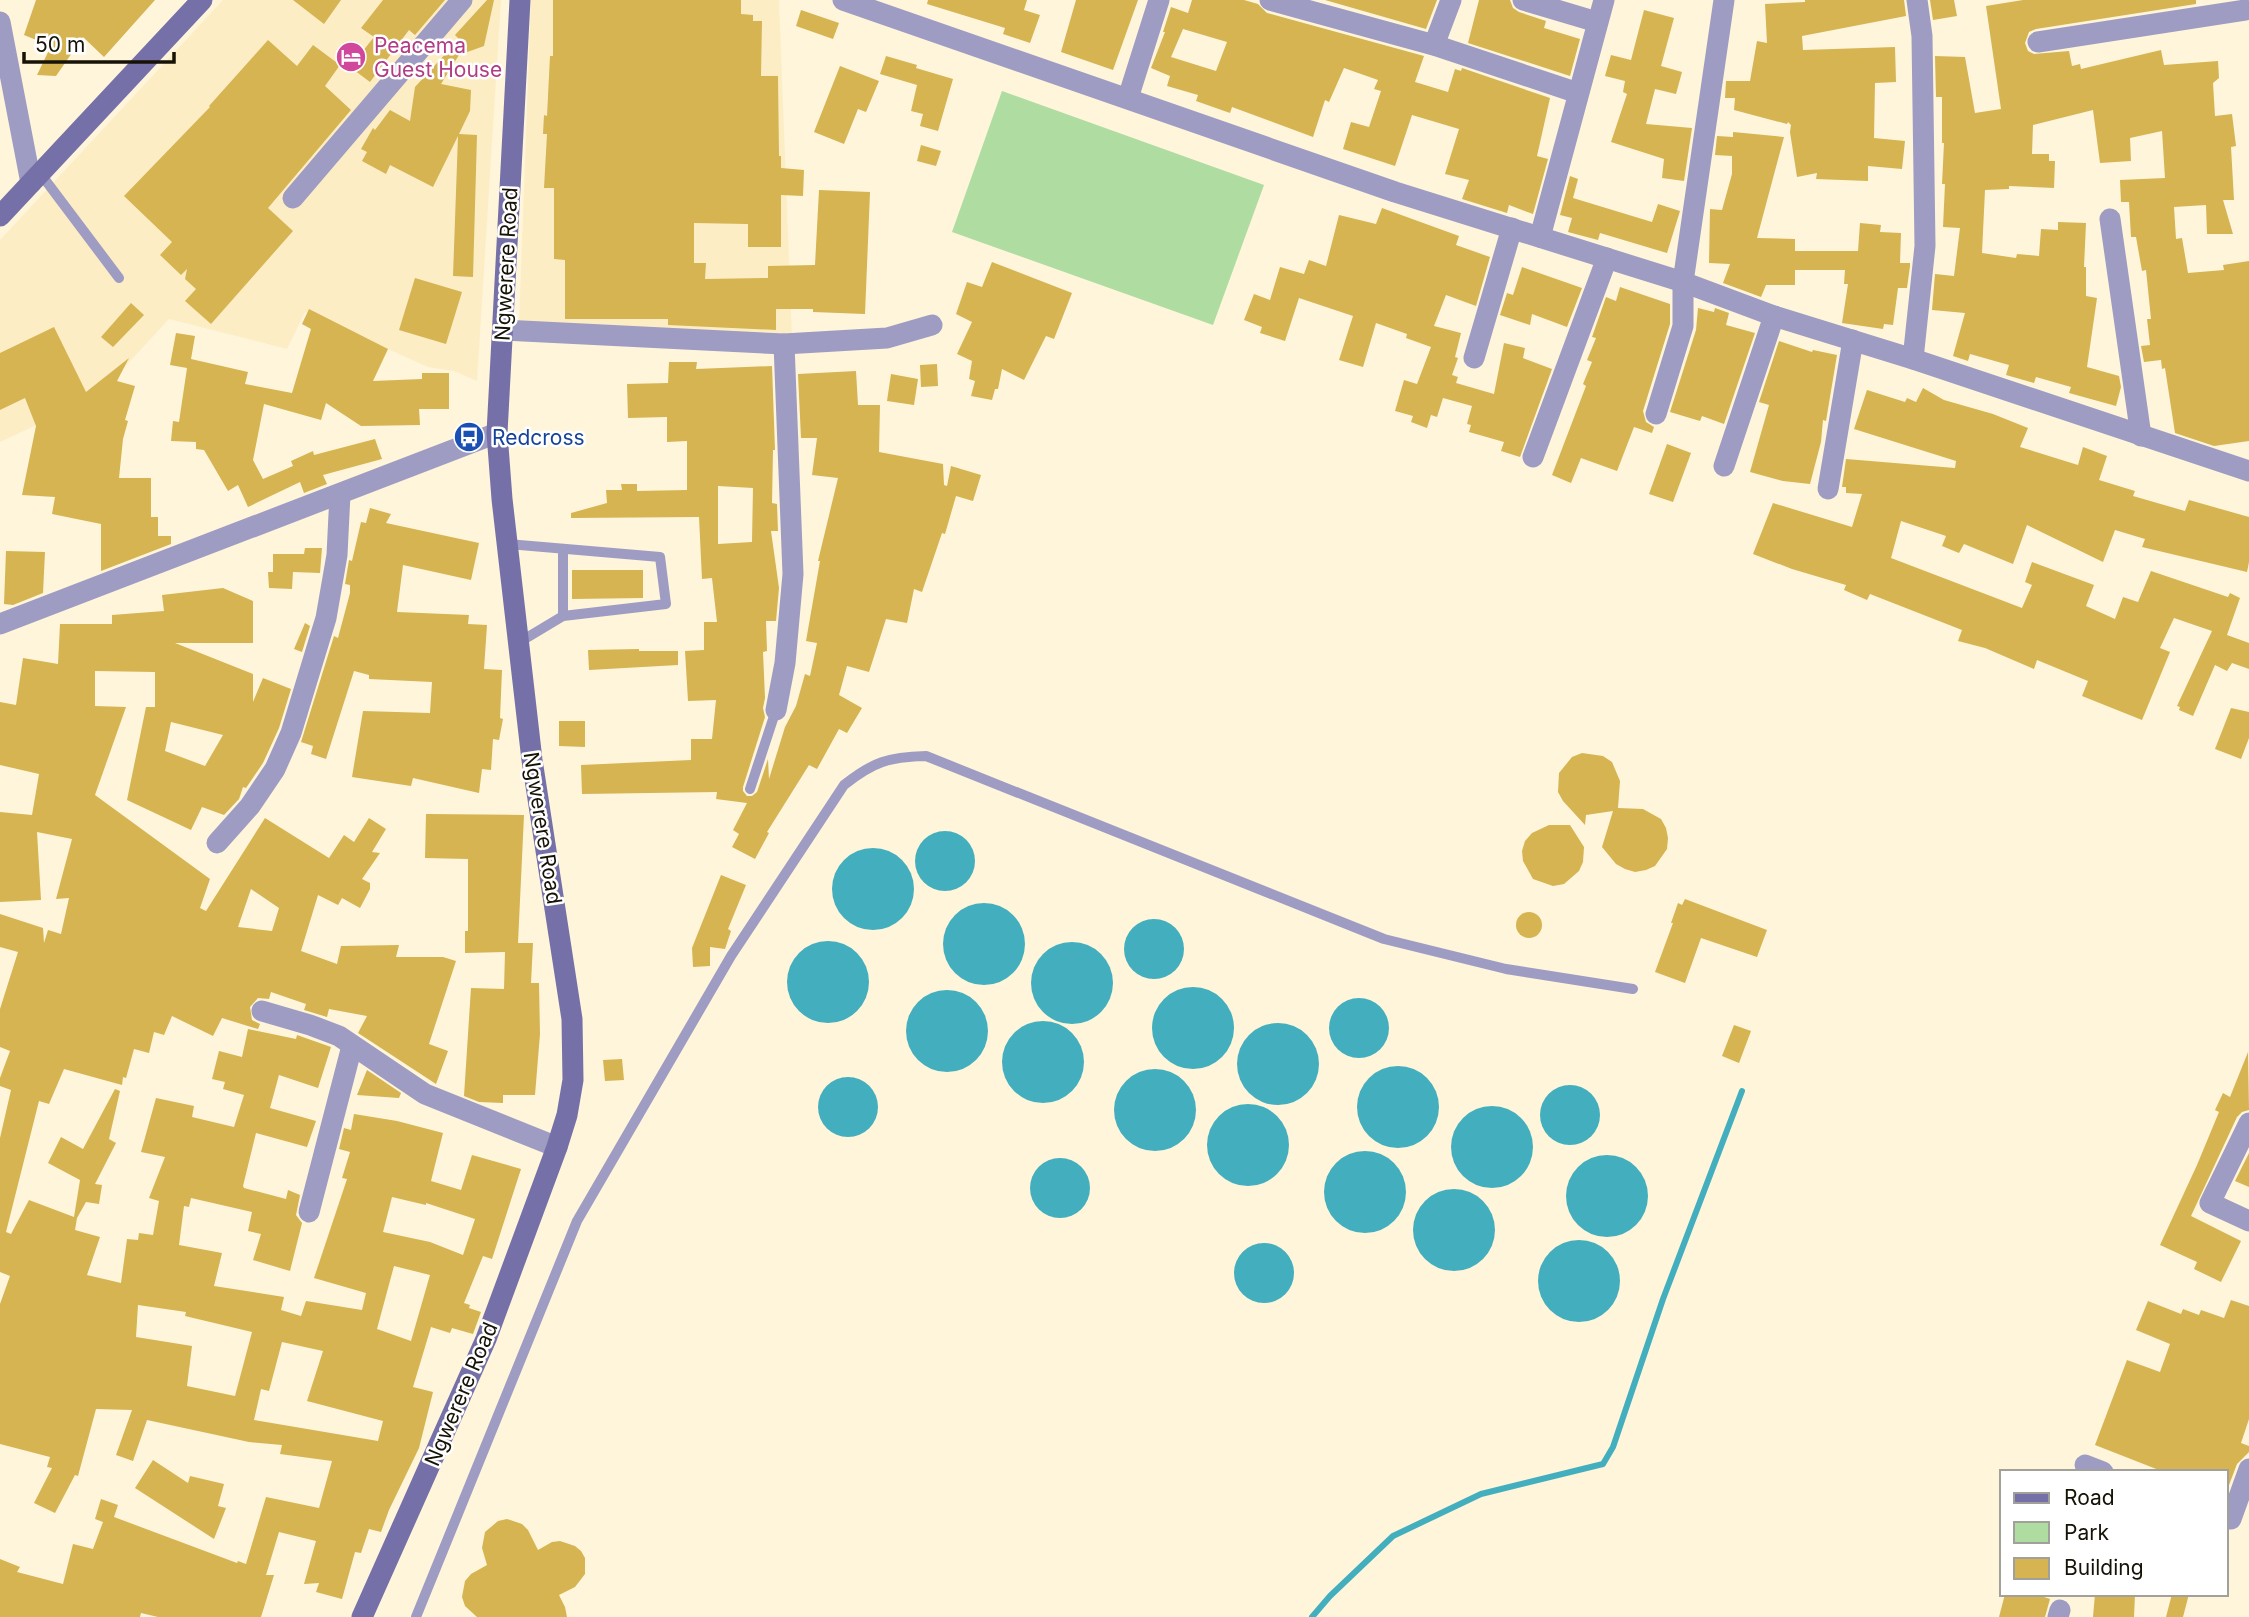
<svg xmlns="http://www.w3.org/2000/svg" width="2249" height="1617" font-family="Inter,sans-serif">
<style>
.built{fill:#fcedc5}
.green{fill:#afdca0}
.water{fill:#43afbe}
.lines{fill:none;stroke-linecap:round;stroke-linejoin:round}
.stream{stroke:#43afbe;stroke-width:6}
.building{fill:#d5b451;fill-rule:evenodd}
.lane{stroke:#9e9cc2;stroke-width:10}
.street{stroke:#9e9cc2;stroke-width:21}
.secondary{stroke:#7571a8;stroke-width:21}
.labels{text-anchor:middle;dominant-baseline:central;stroke-width:5;stroke-linejoin:round;paint-order:stroke}
.hotel-label{font-size:21px;fill:#b23c85;stroke:#fff;text-anchor:start}
.street-label{font-size:21px;fill:#161206;stroke:#fff}
.transit-label{font-size:21px;fill:#164399;stroke:#fff;text-anchor:start}
</style>
<rect width="100%" height="100%" fill="#fef5db"/>
<g class="built">
<polygon points="223,0 501,0 477,381 454,371 428,367 305,312 287,349 169,319 97,397 0,442 0,240"/>
<polygon points="531,0 779,0 792,338 519,323"/>
</g>
<polygon class="green" points="1002,91 1264,185 1213,325 952,232"/>
<g class="water">
<circle cx="945" cy="861" r="30"/>
<circle cx="873" cy="889" r="41"/>
<circle cx="984" cy="944" r="41"/>
<circle cx="1154" cy="949" r="30"/>
<circle cx="828" cy="982" r="41"/>
<circle cx="1072" cy="983" r="41"/>
<circle cx="1193" cy="1028" r="41"/>
<circle cx="947" cy="1031" r="41"/>
<circle cx="1359" cy="1028" r="30"/>
<circle cx="1043" cy="1062" r="41"/>
<circle cx="1278" cy="1064" r="41"/>
<circle cx="1398" cy="1107" r="41"/>
<circle cx="1155" cy="1110" r="41"/>
<circle cx="848" cy="1107" r="30"/>
<circle cx="1570" cy="1115" r="30"/>
<circle cx="1248" cy="1145" r="41"/>
<circle cx="1492" cy="1147" r="41"/>
<circle cx="1365" cy="1192" r="41"/>
<circle cx="1607" cy="1196" r="41"/>
<circle cx="1060" cy="1188" r="30"/>
<circle cx="1454" cy="1230" r="41"/>
<circle cx="1579" cy="1281" r="41"/>
<circle cx="1264" cy="1273" r="30"/>
</g>
<g class="lines">
<polyline class="stream" points="1312,1617 1330,1596 1393,1536 1481,1494 1603,1464 1613,1447 1663,1299 1742,1091"/>
</g>
<g class="building">
<polygon points="36,0 155,0 104,57 83,37 56,76 37,75 51,46 24,35"/>
<polygon points="293,0 341,0 324,24"/>
<polygon points="383,0 445,0 415,35 409,30 370,82 350,67 374,37 361,28"/>
<polygon points="487,0 494,0 484,46 459,55 441,84 471,90 470,111 459,134 477,135 473,277 453,276 458,136 433,187 390,165 386,174 362,161 367,152 361,149 373,128 375,130 390,110 410,121 415,87 459,39 455,35"/>
<polygon points="553,0 741,0 741,14 753,15 753,21 762,21 761,76 778,76 779,156 781,156 781,168 804,170 803,196 781,195 781,247 748,247 748,224 694,223 694,263 706,263 705,279 768,278 768,266 815,265 819,190 870,192 865,314 813,312 813,309 776,309 776,330 668,325 668,319 565,319 565,260 554,259 554,188 544,188 547,134 543,134 544,115 547,116 550,56 553,56"/>
<polygon points="928,0 1027,0 1024,10 1040,15 1030,43 1003,34 1005,28 927,4"/>
<polygon points="1076,0 1138,0 1113,70 1061,52"/>
<path d="M1192,0H1244L1258,4L1267,13L1424,56L1415,82L1448,92L1455,69L1461,71L1462,68L1550,98L1537,156L1548,159L1533,214L1509,205L1507,213L1462,199L1469,180L1445,174L1459,129L1412,115L1395,166L1343,149L1351,122L1369,127L1381,91L1374,89L1378,80L1344,68L1329,102L1325,100L1313,137L1232,107L1230,113L1196,101L1198,95L1167,86L1170,76L1151,68L1165,32H1163L1171,7L1188,13ZM1183,29L1227,42L1216,71L1171,57Z"/>
<polygon points="1325,0 1437,0 1426,29"/>
<polygon points="1479,0 1510,0 1513,8 1519,12 1546,21 1544,28 1580,39 1570,76 1468,43"/>
<polygon points="1805,0 1904,0 1906,16 1802,36 1803,50 1895,47 1896,82 1875,83 1874,138 1905,141 1902,169 1868,166 1868,181 1816,179 1817,173 1797,177 1790,132 1791,125 1788,122 1787,124 1734,110 1735,98 1725,98 1726,81 1750,81 1757,41 1767,43 1765,4 1805,2"/>
<polygon points="1930,0 1954,0 1957,16 1933,20"/>
<polygon points="2023,0 2196,0 2196,4 2036,29 2029,32 2025,43 2028,51 2034,54 2069,51 2072,66 2080,64 2081,69 2161,50 2164,65 2218,61 2219,78 2213,83 2215,116 2232,114 2236,146 2231,147 2234,200 2223,200 2233,234 2207,234 2206,205 2174,207 2176,239 2182,238 2188,273 2224,270 2223,265 2249,261 2249,441 2214,446 2175,433 2165,368 2162,369 2161,360 2144,362 2141,346 2150,345 2147,319 2151,319 2146,270 2142,271 2136,237 2131,237 2129,202 2121,202 2120,180 2165,178 2162,131 2130,138 2131,161 2100,163 2093,110 2033,125 2032,154 2049,154 2049,161 2055,161 2054,188 2009,186 2009,189 1985,190 1982,253 2016,258 2017,254 2039,256 2041,229 2058,230 2058,222 2086,223 2084,267 2086,267 2086,296 2097,298 2087,367 2119,376 2121,387 2116,406 2069,393 2071,387 2036,377 2034,383 2006,375 2009,365 1970,354 1968,361 1953,356 1965,313 1932,310 1935,274 1954,276 1960,228 1943,227 1945,184 1942,184 1944,143 1942,143 1942,97 1936,97 1935,56 1965,57 1975,113 2001,109 1986,6"/>
<polygon points="801,10 839,23 833,39 796,26"/>
<polygon points="1644,10 1674,18 1661,66 1682,72 1676,94 1655,89 1646,124 1692,128 1684,181 1662,178 1664,159 1611,142 1627,94 1623,92 1625,81 1605,76 1611,55 1631,60"/>
<polygon points="268,40 297,66 313,45 340,65 325,86 351,110 268,208 293,231 211,324 185,301 196,289 185,279 187,269 181,275 160,255 172,242 124,196 210,107 209,106"/>
<polygon points="886,56 917,65 916,68 953,79 938,131 920,126 923,114 911,111 917,85 880,74"/>
<polygon points="840,66 879,81 866,112 858,109 844,144 814,132"/>
<polygon points="1733,132 1784,137 1757,238 1795,239 1795,251 1858,251 1860,223 1881,225 1880,232 1901,233 1900,263 1910,263 1910,266 1907,288 1898,288 1893,325 1884,324 1883,329 1842,323 1848,284 1844,284 1845,270 1795,270 1795,285 1766,285 1761,297 1723,283 1730,264 1709,263 1710,209 1722,210 1732,174 1732,156 1715,155 1717,136 1733,137"/>
<polygon points="921,145 941,151 936,166 917,161"/>
<polygon points="1570,176 1578,179 1573,198 1652,222 1658,204 1680,211 1667,253 1600,233 1598,240 1568,232 1572,218 1560,215"/>
<polygon points="1382,208 1459,236 1456,245 1490,257 1476,306 1446,295 1434,326 1461,333 1455,357 1458,358 1452,375 1458,377 1456,383 1494,394 1504,343 1525,348 1523,358 1552,369 1520,457 1501,451 1504,442 1469,432 1471,425 1467,424 1472,406 1443,398 1437,417 1431,415 1427,428 1411,422 1413,416 1395,411 1404,380 1417,384 1431,347 1406,338 1407,334 1376,323 1363,367 1339,360 1353,316 1299,298 1285,341 1260,333 1262,327 1244,320 1254,294 1270,300 1280,267 1304,274 1309,260 1326,266 1339,215 1376,224"/>
<polygon points="992,262 1072,293 1054,339 1046,336 1024,380 1002,369 998,389 995,389 992,400 971,396 975,381 969,379 972,361 957,354 972,322 956,314 967,282 982,287"/>
<polygon points="1522,267 1582,288 1567,327 1532,314 1530,325 1500,315 1507,293 1513,295"/>
<polygon points="415,278 462,292 446,344 399,330"/>
<polygon points="1620,287 1670,304 1670,324 1643,411 1646,422 1654,427 1652,433 1634,427 1617,471 1581,458 1571,483 1552,475 1586,386 1583,384 1592,362 1587,360 1596,338 1592,337 1606,297 1616,301"/>
<polygon points="131,303 144,315 113,347 101,337"/>
<polygon points="1698,308 1714,312 1715,308 1729,313 1726,325 1755,333 1724,424 1702,416 1700,421 1670,412 1696,330"/>
<polygon points="309,309 388,349 373,381 422,379 422,373 449,373 449,409 419,409 420,425 361,426 326,403 321,420 264,404 253,460 263,479 293,466 291,461 313,451 314,455 375,439 382,459 323,475 327,484 304,493 300,482 248,507 238,485 228,491 204,450 196,449 196,442 171,441 173,421 179,422 187,368 170,365 176,333 195,336 191,359 248,372 245,384 292,393 311,329 302,324"/>
<polygon points="54,327 86,392 129,358 117,381 135,386 125,420 128,421 123,439 119,478 151,478 151,517 158,517 158,536 171,536 171,544 101,571 101,524 52,514 55,497 22,495 36,426 25,398 0,410 0,353"/>
<polygon points="1779,341 1812,352 1813,350 1837,355 1826,421 1823,420 1821,442 1810,484 1783,481 1750,472 1769,405 1759,402"/>
<path d="M669,362H697L696,369L772,366L775,450H773L772,503L777,504L778,531H771L779,588L776,621H766L767,651L763,652L765,698L763,708L765,717L743,787V791L747,796H752L757,792L768,759L769,779L785,727L796,706L805,674L810,676L817,643L806,641L820,561H818L838,478L812,475L817,438H801L798,374L856,371L858,405H880L879,452L943,464L944,485L947,486L951,466L981,475L973,501L956,496L945,534L942,533L922,592L914,589L907,623L886,619L869,672L847,666L839,695L862,708L847,733L839,729L817,769L809,765L767,832L769,833L755,859L732,847L739,834L733,830L747,803L716,799L717,792L582,794L581,765L691,760V739H712L716,700L688,701L685,651L704,650V622H717L712,578L702,579L699,517L571,518V513L607,503L606,490H622L621,484H637V491L687,490V441L667,442V417L628,418L627,384L668,383ZM718,486L753,488L752,542L718,544Z"/>
<polygon points="937,364 938,386 921,387 920,365"/>
<polygon points="891,374 918,379 914,405 887,401"/>
<polygon points="1923,388 1944,400 1993,414 2028,428 2020,447 2078,465 2083,447 2107,456 2099,480 2135,491 2133,496 2185,511 2189,500 2249,517 2249,562 2247,572 2142,547 2145,539 2115,530 2103,562 2027,525 2013,564 1964,544 1959,553 1942,546 1946,536 1901,521 1891,558 2022,608 2032,585 2025,582 2032,562 2094,585 2086,606 2115,619 2123,597 2138,602 2151,571 2228,597 2230,593 2240,598 2227,635 2249,643 2249,669 2232,663 2227,671 2215,665 2193,716 2179,710 2180,707 2177,706 2212,631 2174,618 2160,648 2170,652 2142,720 2082,696 2088,681 2037,660 2034,669 1985,648 1958,641 1962,630 1870,594 1867,600 1844,590 1846,585 1792,569 1753,554 1773,503 1852,527 1862,494 1846,493 1846,487 1842,487 1846,459 1955,468 1956,461 1854,429 1867,390 1905,402 1907,398 1916,402"/>
<polygon points="1667,444 1691,453 1673,502 1649,494"/>
<polygon points="370,508 391,514 386,523 479,543 471,580 403,565 397,612 469,615 468,624 487,625 484,669 502,670 500,718 503,719 499,740 493,739 491,770 482,769 479,793 413,778 411,786 352,777 363,711 430,713 432,682 369,679 369,675 354,671 326,759 311,754 313,746 301,742 334,636 338,638 350,593 350,585 345,584 349,560 352,561 361,522 366,523"/>
<polygon points="305,548 322,548 320,573 293,572 292,589 269,588 268,572 273,572 273,554 304,554"/>
<polygon points="6,551 45,552 43,593 13,605 4,604"/>
<polygon points="572,570 643,570 643,598 572,599"/>
<path d="M223,588L253,601V643H175L253,674V702L263,678L291,689L279,728L263,763L246,788L243,787L239,799L224,815L202,807L191,830L127,800L146,707H155V672L95,671V706L126,707L95,795L210,879L200,908L206,911L265,818L329,858L344,835L354,842L369,818L386,829L372,852L380,853L362,879L370,883V889L360,908L342,898L338,905L318,895L301,951L337,964L341,946L399,945L396,957H443L456,961L429,1044L448,1051L436,1084L358,1033L367,1016L329,1009L327,1017L304,1010L306,1004L271,992L269,999L258,998L250,1007L252,1020L260,1024L258,1029L222,1018L213,1036L172,1016L164,1035L154,1032L149,1053L134,1049L126,1078L123,1077L122,1085L64,1069L49,1104L39,1101L6,1232L11,1234L29,1200L74,1217L80,1180L48,1163L61,1137L83,1149L115,1089L120,1091L109,1139L116,1143L95,1184L102,1185L99,1204L86,1202L77,1218L75,1230L100,1237L87,1275L121,1283L127,1239L138,1240L139,1233L153,1235L159,1201L149,1198L165,1157L141,1152L156,1098L194,1106L192,1117L234,1127L244,1095L223,1089L225,1082L212,1079L219,1051L242,1057L248,1029L296,1039L297,1035L331,1047L318,1088L279,1075L270,1108L316,1121L307,1147L256,1133L243,1186L244,1188L286,1199L288,1190L300,1195L296,1215L302,1223L290,1271L253,1260L261,1234L248,1231L252,1212L191,1198L189,1207L184,1206L179,1245L222,1253L214,1286L284,1297L281,1310L301,1316L306,1301L362,1310L366,1293L314,1278L347,1179L342,1178L350,1152L339,1149L344,1128L351,1130L354,1114L397,1121L443,1133L431,1181L461,1190L472,1155L521,1169L492,1259L483,1256L464,1303L470,1305L469,1308L481,1312L473,1334L452,1328L450,1333L431,1327L413,1387L433,1392L419,1448L389,1510L381,1532L369,1529L361,1553L355,1552L342,1599L316,1592L319,1583L304,1584L316,1541L279,1532L266,1575H274L261,1617H158L141,1613L140,1617H0V1559L20,1567L17,1572L63,1584L73,1544L93,1549L103,1522L95,1519L101,1499L118,1505L114,1517L237,1563L238,1561L246,1564L266,1497L319,1508L332,1461L280,1454L282,1445L249,1442L147,1420L133,1461L116,1455L132,1410L96,1409L78,1476L75,1475L55,1513L34,1503L52,1468L47,1467L50,1457L0,1444V1304L10,1276L0,1272V1138L11,1090L0,1086V1078L10,1051L0,1047V1009L18,952L0,947V914L43,928L44,943L48,930L61,934L69,898L56,899L72,839L37,832L41,900L0,902V812L32,815L39,774L0,765V702L16,705L23,658L58,664L60,624H112V615L164,611L162,595ZM171,722L223,735L205,766L165,751ZM251,889L279,908L272,931L238,927ZM392,1197L426,1205V1203L475,1219L463,1255L430,1242L383,1232ZM394,1266L430,1275L411,1341L377,1329ZM138,1305L186,1312L185,1316L252,1332L235,1396L187,1386L192,1346L136,1337ZM282,1342L323,1351L307,1401L383,1421L378,1441L254,1420L261,1389L269,1391Z"/>
<polygon points="305,623 310,626 302,652 294,649"/>
<polygon points="639,649 639,651 678,651 678,665 589,670 588,650"/>
<polygon points="2231,708 2249,712 2249,738 2241,759 2215,749"/>
<polygon points="559,721 585,721 585,747 559,746"/>
<polygon points="1582,753 1603,756 1612,762 1620,781 1618,808 1643,809 1661,819 1666,828 1668,838 1667,849 1655,866 1646,870 1635,872 1625,869 1616,864 1602,847 1613,811 1586,815 1585,825 1563,801 1558,792 1559,773 1572,757"/>
<polygon points="426,814 524,815 518,943 533,943 531,983 539,983 540,1034 535,1095 503,1095 503,1103 479,1102 464,1096 471,988 504,989 505,952 465,953 465,931 468,931 468,859 425,858"/>
<polygon points="1549,825 1570,825 1584,847 1583,862 1579,871 1564,884 1553,886 1533,879 1523,861 1522,851 1525,841 1532,833"/>
<polygon points="721,875 746,885 728,929 731,931 725,949 710,947 710,966 693,967 692,948"/>
<polygon points="1685,899 1767,930 1757,957 1701,938 1685,983 1655,972 1673,923 1671,923 1678,903 1682,905"/>
<circle cx="1529" cy="925" r="13"/>
<polygon points="1734,1025 1751,1031 1739,1063 1722,1056"/>
<polygon points="2248,1052 2249,1110 2242,1112 2237,1117 2191,1216 2241,1241 2221,1282 2194,1269 2197,1262 2160,1245 2197,1165 2219,1112 2215,1110 2223,1093 2230,1097"/>
<polygon points="622,1059 624,1080 605,1081 603,1060"/>
<polygon points="367,1070 401,1093 399,1098 357,1095"/>
<polygon points="2249,1153 2249,1187 2235,1181"/>
<polygon points="2231,1300 2249,1306 2249,1419 2241,1443 2249,1446 2249,1452 2237,1464 2226,1493 2226,1472 2164,1472 2095,1445 2127,1360 2160,1372 2170,1344 2136,1330 2148,1301 2181,1314 2183,1309 2199,1315 2201,1310 2224,1318"/>
<polygon points="153,1460 188,1483 190,1476 224,1484 218,1506 226,1508 214,1539 135,1488"/>
<polygon points="507,1519 522,1524 528,1530 538,1550 552,1542 560,1541 575,1546 581,1551 585,1558 585,1574 575,1587 559,1595 565,1607 567,1617 477,1617 465,1606 462,1597 465,1581 471,1574 487,1565 482,1548 485,1532 498,1521"/>
<polygon points="2005,1594 2035,1594 2050,1599 2045,1617 1999,1617"/>
<polygon points="2095,1594 2135,1594 2134,1617 2093,1617"/>
<polygon points="2172,1594 2189,1594 2183,1617 2166,1617"/>
</g>
<g class="lines">
<g class="lane">
<polyline points="40,173 119,278"/>
<polyline points="507,544 660,557 666,604 563,616 518,643"/>
<polyline points="563,616 563,549"/>
<polyline points="750,789 776,710"/>
<path d="M416,1617L577,1221L731,956L844,785C873,762 888,757 926,756L1384,939L1506,969L1633,989"/>
</g>
<g class="street">
<polyline points="843,0 1395,192 1683,282 1774,316 1913,359 2249,471"/>
<polyline points="1270,0 1434,45 1578,93"/>
<polyline points="1523,0 1597,22"/>
<polyline points="0,22 31,183"/>
<polyline points="2038,42 2245,10"/>
<polyline points="1434,45 1451,0"/>
<polyline points="1128,98 1159,0"/>
<polyline points="293,198 462,0"/>
<polyline points="2110,219 2141,436"/>
<polyline points="1540,237 1604,0"/>
<polyline points="503,330 784,344 887,338 932,325"/>
<polyline points="1474,358 1512,228"/>
<polyline points="1913,359 1925,246 1922,36 1917,0"/>
<polyline points="1656,414 1683,326 1683,282 1724,0"/>
<polyline points="1533,457 1607,258"/>
<polyline points="1724,466 1774,316"/>
<polyline points="1828,489 1853,340"/>
<polyline points="0,624 497,433"/>
<polyline points="776,710 785,663 793,574 784,344"/>
<polyline points="217,843 250,806 275,769 291,733 326,618 337,555 340,494"/>
<polyline points="262,1011 310,1025 339,1036 425,1094 557,1147"/>
<polyline points="2249,1123 2210,1203 2249,1221"/>
<polyline points="309,1212 352,1046"/>
<polyline points="2085,1465 2103,1472"/>
<polyline points="2231,1519 2249,1469"/>
<polyline points="2058,1617 2060,1610"/>
</g>
<g class="secondary">
<polyline points="0,216 202,0"/>
<polyline points="362,1617 486,1339 557,1147 567,1115 573,1080 572,1019 532,760 502,499 497,433 520,0"/>
</g>
</g>
<defs>
<g id="hotel-disc" transform="scale(1.575)"><circle r="9.5" fill="#d1479c" stroke="#fff"/><path d="M-6-4.5h1.5V1H6V5H4.5V3h-9V5H-6ZM-4 0a1.8 1.8 0 1 1 3.6 0ZM.5 0V-2.5h3Q6-2.5 6 0Z" fill="#fff"/></g>
<g id="bus-disc" transform="scale(1.575)"><circle r="9.5" fill="#1a4fb4" stroke="#fff"/><path d="M-5-6H5V4H4V6H2V4H-2V6H-4V4H-5ZM-3.5-4V0h7V-4ZM-3.5 1.2v1.5H-2V1.2ZM2 1.2v1.5H3.5V1.2Z" fill="#fff"/></g>
</defs>
<g fill-rule="evenodd">
<use href="#hotel-disc" x="351" y="57"/>
<use href="#bus-disc" x="469" y="437"/>
</g>
<g class="labels">
<g class="hotel-label">
<text x="374" y="45">Peacema<tspan x="374" dy="24">Guest House</tspan></text>
</g>
<g class="street-label">
<text transform="translate(506 264) rotate(-87)">Ngwerere Road</text>
<text transform="translate(543 828) rotate(81)">Ngwerere Road</text>
<text transform="translate(461 1394) rotate(-67)">Ngwerere Road</text>
</g>
<g class="transit-label">
<text x="492" y="437">Redcross</text>
</g>
</g>
<rect x="2000" y="1470" width="228" height="126" fill="#ffffff" stroke="#a2a09b" stroke-width="2"/>
<rect x="2014" y="1493" width="35" height="10" fill="#7571a8" stroke="#a2a09b" stroke-width="2"/>
<text x="2064" y="1505" font-size="21" fill="#161206">Road</text>
<rect x="2014" y="1522" width="35" height="21" fill="#afdca0" stroke="#a2a09b" stroke-width="2"/>
<text x="2064" y="1540" font-size="21" fill="#161206">Park</text>
<rect x="2014" y="1558" width="35" height="21" fill="#d5b451" stroke="#a2a09b" stroke-width="2"/>
<text x="2064" y="1575" font-size="21" fill="#161206">Building</text>
<path d="M24 52v10h150v-10" fill="none" stroke="#161206" stroke-width="3.5"/>
<text x="35" y="52" font-size="21" fill="#161206" stroke="#ffffff" stroke-width="5" paint-order="stroke">50 m</text>
</svg>
